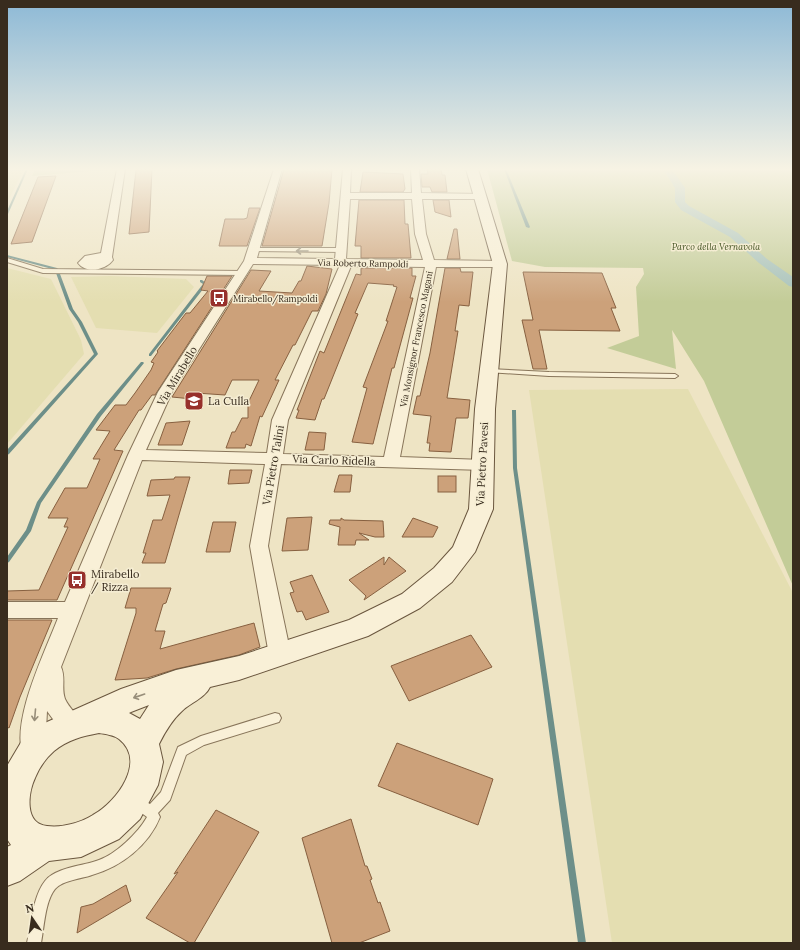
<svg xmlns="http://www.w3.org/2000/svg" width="800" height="950" font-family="Lora,serif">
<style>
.farmland{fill:#e4deb1}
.green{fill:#c3cc98}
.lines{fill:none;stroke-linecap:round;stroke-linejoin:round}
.stream{fill:#6d8f89;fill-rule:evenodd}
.canal{fill:#a6c1ba;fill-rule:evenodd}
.building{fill:#cca17a;stroke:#876040}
.lane-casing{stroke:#88755a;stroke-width:2}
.street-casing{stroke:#88755a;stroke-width:2}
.secondary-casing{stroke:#6a563e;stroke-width:2}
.lane{fill:#f9f0d7;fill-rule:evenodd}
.street{fill:#f9f0d7;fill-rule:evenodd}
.secondary{fill:#f9f0d7;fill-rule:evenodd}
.oneway{stroke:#988e7a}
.labels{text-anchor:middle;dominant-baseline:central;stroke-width:3;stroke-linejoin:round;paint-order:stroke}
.far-park-label{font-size:9px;font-style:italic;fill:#465525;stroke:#f5edd3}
.far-street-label{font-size:9px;fill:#382c1e;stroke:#f5edd3}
.far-poi-label{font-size:9px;fill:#382c1e;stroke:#f5edd3;text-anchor:start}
.street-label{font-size:11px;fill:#382c1e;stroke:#f5edd3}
.poi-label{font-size:11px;fill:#382c1e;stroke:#f5edd3;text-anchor:start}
</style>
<rect width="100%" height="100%" fill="#eee4c4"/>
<g class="farmland">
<polygon points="7,169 24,169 7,203"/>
<polygon points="7,268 51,279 81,340 84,354 7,444"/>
<polygon points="110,276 186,279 194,287 157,333 96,328 71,277"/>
<polygon points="688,389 793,593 793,943 612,943 529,390"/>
</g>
<g class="green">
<polygon points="35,169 116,169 32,176"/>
<polygon points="487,169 793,169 793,586 704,381 672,330 676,369 607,348 639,336 636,287 644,274 643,268 545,267 512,261"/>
</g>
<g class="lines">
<g class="stream">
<polygon points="26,169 28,169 8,214 7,215 7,211"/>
<polygon points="504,169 506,169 530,227 529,228 526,227"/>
<polygon points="7,255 57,268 58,269 56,270 7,257"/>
<polygon points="57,272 61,272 63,273 60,274 73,309 82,322 98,354 9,454 7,455 7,450 94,354 78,322 69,309 56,273"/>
<polygon points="200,280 202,280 207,284 151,356 149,356 149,354 203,284 200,282"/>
<polygon points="141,362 143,362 144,363 101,416 41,503 31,531 9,562 7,563 7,557 26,530 37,502 97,414"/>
<polygon points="512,410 516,410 516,411 517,468 586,943 578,943 513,468 512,411"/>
</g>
<polygon class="canal" points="663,169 672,169 685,188 685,202 689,206 738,233 767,259 793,277 793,287 789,286 759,263 730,237 681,210 675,202 675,188"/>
</g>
<g class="building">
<polygon points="152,169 149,232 129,234 136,170"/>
<polygon points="284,169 332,169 329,203 322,246 262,246"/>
<polygon points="427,169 441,169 442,175 445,175 447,192 432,192 430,187 422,187 421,174 428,174"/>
<polygon points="363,172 403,174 405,189 403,192 360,192"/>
<polygon points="56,176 32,242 11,244 38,177"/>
<polygon points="359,200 404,200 405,224 408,224 411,258 361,258 361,246 355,246"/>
<polygon points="433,200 449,200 451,217 435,212"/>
<polygon points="249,208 260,208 247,246 219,246 225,219 244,219 247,218"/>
<polygon points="454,229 457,229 460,259 447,259"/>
<polygon points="307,266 332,269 326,294 318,311 312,311 295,345 293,345 275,380 279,380 262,417 260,416 251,446 246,444 245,448 226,448 232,432 235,432 242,418 248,418 248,403 259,380 232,380 225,395 196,393 192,399 172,397 251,270 271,271 259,291 292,293 299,281 301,281"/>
<polygon points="361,268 412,268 412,276 416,276 410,298 413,298 394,368 392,368 373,444 352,442 367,388 363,387 388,321 386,321 397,287 393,286 394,285 368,283 355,313 358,314 324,399 322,399 315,420 296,418 299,410 297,410 320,351 324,353 356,274 361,275"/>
<polygon points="445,268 460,268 461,272 473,272 469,306 459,305 455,331 458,331 447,398 470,400 469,410 468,418 456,418 451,452 429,451 430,443 427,443 431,416 413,414 417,396 420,396 430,353"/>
<polygon points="523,272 602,273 616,308 611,308 620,331 539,330 547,369 533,369 522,320 533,320"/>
<polygon points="207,276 232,276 155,395 152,395 141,410 139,410 114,450 123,451 57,600 7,600 7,591 39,590 68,527 64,527 68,518 48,518 65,488 87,488 100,459 93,459 110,431 96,430 115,405 126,405 135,393 151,370 154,363 151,362 158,352 157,351 186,313 190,313 208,291 201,290"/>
<polygon points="190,421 182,445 158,445 166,423"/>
<polygon points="309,432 326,433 324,450 305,450"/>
<polygon points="230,470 252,470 249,483 228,484"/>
<polygon points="339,475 352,475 350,492 334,492"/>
<rect x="438" y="476" width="18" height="16"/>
<polygon points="175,477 190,477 165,563 142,563 146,553 143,553 153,520 162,520 170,495 147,496 151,480 174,479"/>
<polygon points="312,517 308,550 282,551 287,518"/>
<polygon points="341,518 344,520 383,521 384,537 375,537 359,533 369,540 356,540 355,545 338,545 340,527 329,524 330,520 341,520"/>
<polygon points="413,518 438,527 433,537 402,537"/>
<polygon points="213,522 236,522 230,552 206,552"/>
<polygon points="384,557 384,565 389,557 406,571 364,600 366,596 349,580"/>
<polygon points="312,575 329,612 306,620 302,611 297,612 290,593 294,592 290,582"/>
<polygon points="131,588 171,588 166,603 163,604 155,631 165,631 160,649 254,623 260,647 239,655 176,669 147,678 115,680 136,613 136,608 125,608"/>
<polygon points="7,620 52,620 20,697 9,728 7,727"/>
<polygon points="471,635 492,667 409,701 391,666"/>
<polygon points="397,743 493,779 478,825 378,786"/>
<polygon points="216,810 259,832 194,943 190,943 146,918 178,872 174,874"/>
<polygon points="351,819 365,866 367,866 372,879 370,880 378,903 380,902 390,931 359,943 332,943 302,838"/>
<polygon points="126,885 131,901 77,933 81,907 93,904"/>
</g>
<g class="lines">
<g class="lane-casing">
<g id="lane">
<polygon points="254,248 341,248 344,250 341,252 252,251 252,249"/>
<polygon points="7,258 43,269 243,271 246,273 243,275 43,273 7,262"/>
<polygon points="489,369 549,372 675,374 678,376 675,378 549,376 487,372 487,370"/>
<path d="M275,713L279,714L281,718L279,722L204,745L186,755L170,800L158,813L160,817C149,845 121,867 92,875C81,879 63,880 55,889C45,901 44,928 41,943H27C31,925 33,896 45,881C56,867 84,866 99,860C116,854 138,833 147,817L133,807L131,803L133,799L137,797L150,804L161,792L178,747L201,736Z"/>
</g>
</g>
<g class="street-casing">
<g id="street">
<path d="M117,169H125L112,257L113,260C106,270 86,274 78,263L85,256L101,253Z"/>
<path d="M274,169H282L257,258L335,259L343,169H351L350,193H412L411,169H419L421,193L483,194L485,196L483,198L480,199H422L426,234L434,260L500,261L506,264L500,267H436L400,457L484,460L490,461L492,465L490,469L484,470L281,464L268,546L291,655L288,661L280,664L272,661L269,655L250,546L265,464L142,460L61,667C66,678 61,688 65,699C69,708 78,715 83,725L79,733L71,736L63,733L47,711L45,750L42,758L33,761L24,758C9,724 45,652 58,618H7V602H65L128,455L158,392L244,261ZM350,199H412L415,234L423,260L346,259ZM253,264L340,265L272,420L267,453L146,450L172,392ZM351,266L425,267L384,457L283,454L288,420Z"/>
</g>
</g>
<g class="secondary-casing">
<path id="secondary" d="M466,169H478L507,264L495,409L493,509L475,552L452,582L420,608L368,636L239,680L210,687C205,698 190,703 182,711C172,720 165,732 159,744L163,762L158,785L140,819L119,839L81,857L49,861L20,881L7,886V847L11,845L7,839V766L23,739L38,726L121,689L176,670L239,656L349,620L402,594L434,568L453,547L469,509L475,409L493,264ZM149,705L140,719L129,713L131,712ZM99,733C105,734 114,735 119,739C147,761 117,802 93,815C80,823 62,828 47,826C24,824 28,793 35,778C39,768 46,758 54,751C67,740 83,736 99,733Z"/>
</g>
<use href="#lane" class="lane"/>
<use href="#street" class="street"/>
<use href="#secondary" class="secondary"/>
</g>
<defs><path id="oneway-shaft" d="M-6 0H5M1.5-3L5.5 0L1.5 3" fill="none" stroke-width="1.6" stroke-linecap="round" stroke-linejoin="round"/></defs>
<g class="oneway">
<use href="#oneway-shaft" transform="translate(302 251) rotate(180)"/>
<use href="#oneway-shaft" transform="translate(139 696) rotate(161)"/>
<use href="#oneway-shaft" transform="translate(35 715) rotate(95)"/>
</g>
<linearGradient id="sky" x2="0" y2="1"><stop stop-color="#8db9d6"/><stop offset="0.56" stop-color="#f7f3e4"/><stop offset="1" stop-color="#f7f3e4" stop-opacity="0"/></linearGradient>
<rect width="800" height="302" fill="url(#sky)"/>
<defs>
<g id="bus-square" transform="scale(1)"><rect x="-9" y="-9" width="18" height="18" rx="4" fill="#97302b" stroke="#f5edd3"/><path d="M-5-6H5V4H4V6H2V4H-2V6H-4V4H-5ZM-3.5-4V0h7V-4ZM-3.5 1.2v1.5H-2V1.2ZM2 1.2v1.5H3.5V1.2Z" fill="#fff"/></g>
<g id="school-square" transform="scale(1)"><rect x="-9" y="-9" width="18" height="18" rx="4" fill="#97302b" stroke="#f5edd3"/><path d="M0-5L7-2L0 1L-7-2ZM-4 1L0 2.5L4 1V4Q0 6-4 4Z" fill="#fff"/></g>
</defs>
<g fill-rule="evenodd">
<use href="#bus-square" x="219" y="298"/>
<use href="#school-square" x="194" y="401"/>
<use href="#bus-square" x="77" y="580"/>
</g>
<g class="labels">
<g class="far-park-label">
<text x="716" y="246">Parco della Vernavola</text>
</g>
<g class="far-street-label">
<text transform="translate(363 263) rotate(1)">Via Roberto Rampoldi</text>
<text transform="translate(416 339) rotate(-79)">Via Monsignor Francesco Magani</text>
</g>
<g class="far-poi-label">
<text x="233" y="298">Mirabello/Rampoldi</text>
</g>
<g class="street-label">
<text transform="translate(177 376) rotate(-59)">Via Mirabello</text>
<text transform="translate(334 460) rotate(2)">Via Carlo Ridella</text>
<text transform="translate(482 464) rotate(-87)">Via Pietro Pavesi</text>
<text transform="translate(273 465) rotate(-80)">Via Pietro Talini</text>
</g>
<g class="poi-label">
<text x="208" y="401">La Culla</text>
<text x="91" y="574">Mirabello<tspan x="91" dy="13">/ Rizza</tspan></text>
</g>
</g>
<rect width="800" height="950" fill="none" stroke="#382c1e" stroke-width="16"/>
<g transform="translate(32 918) rotate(347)" stroke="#f5edd3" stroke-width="3" paint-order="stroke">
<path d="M0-3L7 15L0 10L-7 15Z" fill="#382c1e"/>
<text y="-6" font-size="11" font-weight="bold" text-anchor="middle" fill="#382c1e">N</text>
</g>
</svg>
